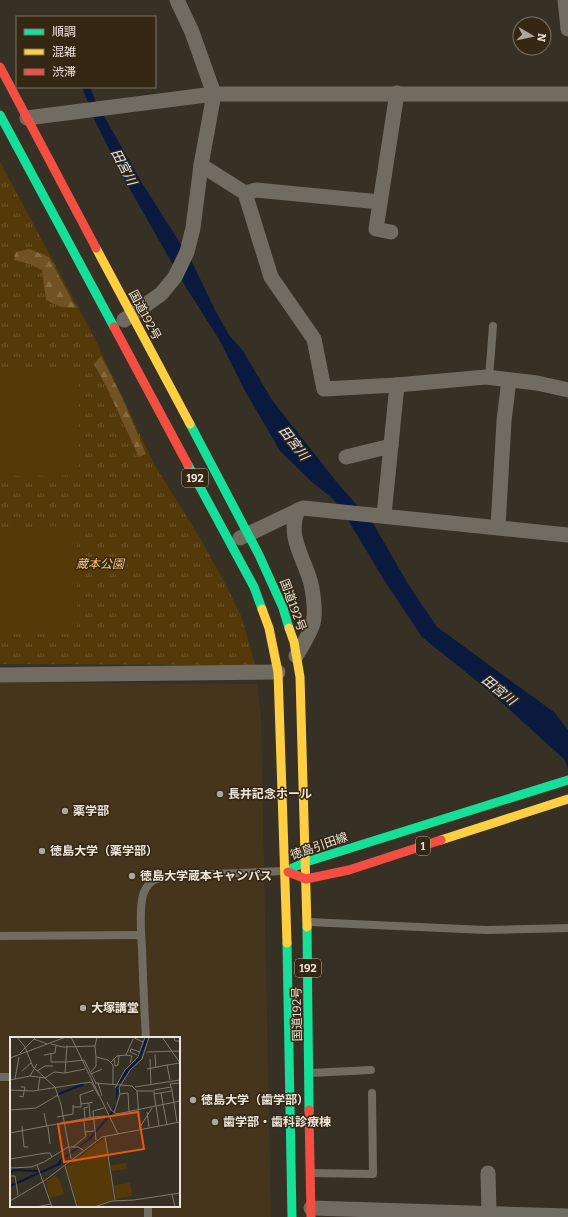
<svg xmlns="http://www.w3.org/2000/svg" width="568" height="1217" font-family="Bitter,'Noto Sans JP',serif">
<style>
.built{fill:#45351d;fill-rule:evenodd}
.grass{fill:url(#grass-tufts)}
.forest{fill:url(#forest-firs)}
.garden{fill:#553a09}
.water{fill:#0a1a3e}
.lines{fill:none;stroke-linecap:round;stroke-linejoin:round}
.lane{stroke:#716c62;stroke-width:8}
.street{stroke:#716c62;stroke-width:15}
.fast{stroke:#16e098;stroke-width:9}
.slow{stroke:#ffcf43;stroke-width:9}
.jam{stroke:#f24e42;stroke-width:9}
.poi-dot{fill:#aea69b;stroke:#342714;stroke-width:1.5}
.labels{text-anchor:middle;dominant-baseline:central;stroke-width:3;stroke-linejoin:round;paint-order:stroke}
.shield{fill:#342714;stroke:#b6ac9f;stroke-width:1}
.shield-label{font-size:11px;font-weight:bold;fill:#eee5da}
.street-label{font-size:12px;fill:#eee5da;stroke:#342714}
.park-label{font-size:12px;font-style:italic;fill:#fbc679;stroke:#342714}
.poi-label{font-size:12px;font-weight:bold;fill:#eee5da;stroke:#342714;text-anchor:start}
.water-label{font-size:13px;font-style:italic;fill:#dce4f3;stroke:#342714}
.inset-river{fill:none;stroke:#0a1a3e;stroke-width:2}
.inset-road{fill:none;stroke:#80786d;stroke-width:1}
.view{fill:#e8590c;fill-opacity:0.15;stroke:#e8590c;stroke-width:2}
.inset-edge{fill:none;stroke:#eee5da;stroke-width:2}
</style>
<defs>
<pattern id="grass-tufts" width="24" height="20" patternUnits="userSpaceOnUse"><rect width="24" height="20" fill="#553a09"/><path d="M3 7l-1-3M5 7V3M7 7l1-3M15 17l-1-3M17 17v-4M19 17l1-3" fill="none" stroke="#6e562c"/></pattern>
<pattern id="forest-firs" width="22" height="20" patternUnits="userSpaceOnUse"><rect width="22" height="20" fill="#715323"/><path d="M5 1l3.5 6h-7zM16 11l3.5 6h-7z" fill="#866c42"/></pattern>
</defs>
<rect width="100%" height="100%" fill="#373025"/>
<path class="built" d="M0,682L257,684L261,714L271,1217H0ZM11,1038H179V1206H11Z"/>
<polygon class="grass" points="0,162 94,337 154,464 200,538 228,589 242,618 255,665 0,664"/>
<g class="forest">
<polygon points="29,249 49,257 76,308 61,307 46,300 42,270 30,264 14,260 16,252"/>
<polygon points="101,356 122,397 146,454 139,457 107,388 94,364"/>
</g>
<g class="garden">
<polygon points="0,368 71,368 79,378 78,468 70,475 0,476"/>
<polygon points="69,526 77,533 77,627 70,634 0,634 0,528"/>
</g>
<polygon class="water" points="82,87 90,87 96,102 142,183 192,262 215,310 229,335 243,351 272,400 335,480 374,525 408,584 437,627 555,713 568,730 568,768 565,760 488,690 422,637 384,580 348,520 333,499 312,482 280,451 244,389 220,341 184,284 123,177 96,123"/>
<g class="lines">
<g class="lane">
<polyline points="489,378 493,326"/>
<polyline points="308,922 486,930 568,928"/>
<polyline points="0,936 141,935"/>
<path d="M146,1038C144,1008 143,978 142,948C141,933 139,910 143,895C147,883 153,879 165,876L284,871"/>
<polyline points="310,1073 371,1070"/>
<polyline points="0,1077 11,1077"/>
<polyline points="311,1173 373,1174 372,1093"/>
<polyline points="148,1206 148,1217"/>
</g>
<g class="street">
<polyline points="565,0 568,29"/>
<polyline points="27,118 214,94 568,94"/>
<polyline points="201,165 245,193 271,277 314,339 324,389 397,385"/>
<polyline points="245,193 256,190 380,202"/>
<polyline points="391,232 376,229 397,93"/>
<polyline points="124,320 161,294 175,277 187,252 193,228 201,165 214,94 192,32 177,0"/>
<polyline points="346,457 391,446"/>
<polyline points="384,515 397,385 486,377 537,383 568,390"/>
<polyline points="498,527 504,421 509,380"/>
<polyline points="240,538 303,508 568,535"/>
<path d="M296,656C301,648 311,631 313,623C316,613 313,588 309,577C302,555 287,534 298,510"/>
<polyline points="0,675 278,672"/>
<polyline points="488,1173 489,1213"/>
<polyline points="311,1208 568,1216"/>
</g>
<g class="fast">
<polyline points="0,115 114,327"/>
<polyline points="190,424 259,555 283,608 289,628"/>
<polyline points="188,465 254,587 262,609"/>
<polyline points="290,869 306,862 568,780"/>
<polyline points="307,927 309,1110"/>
<polyline points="287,943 292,1217"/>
</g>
<g class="slow">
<polyline points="96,248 190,424"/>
<polyline points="262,609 269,628 278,672 287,943"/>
<polyline points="289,628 294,642 300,677 307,927"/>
<polyline points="441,840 568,799"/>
</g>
<g class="jam">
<polyline points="0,67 96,248"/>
<polyline points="114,327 188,465"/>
<polyline points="288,872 306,879 349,870 441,840"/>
<polyline points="309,1110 311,1217"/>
</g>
</g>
<g class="poi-dot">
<circle cx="220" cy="794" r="4"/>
<circle cx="65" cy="811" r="4"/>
<circle cx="42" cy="851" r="4"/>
<circle cx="132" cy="876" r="4"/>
<circle cx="83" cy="1008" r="4"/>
<circle cx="193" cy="1100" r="4"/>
<circle cx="215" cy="1122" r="4"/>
</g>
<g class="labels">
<g class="shield">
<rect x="182" y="469" width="26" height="18" rx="3"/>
<rect x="416" y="837" width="14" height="18" rx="3"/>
<rect x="295" y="959" width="26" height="18" rx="3"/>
</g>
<g class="shield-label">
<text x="195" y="478">192</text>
<text x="423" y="846">1</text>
<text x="308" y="968">192</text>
</g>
<g class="street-label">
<text transform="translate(145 315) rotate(62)">国道192号</text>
<text transform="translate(293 605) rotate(70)">国道192号</text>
<text transform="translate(319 846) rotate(-19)">徳島引田線</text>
<text transform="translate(297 1014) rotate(-91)">国道192号</text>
</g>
<g class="park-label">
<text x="100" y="564">蔵本公園</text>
</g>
<g class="poi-label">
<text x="228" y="794">長井記念ホール</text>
<text x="73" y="811">薬学部</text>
<text x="50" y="851">徳島大学（薬学部）</text>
<text x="140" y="876">徳島大学蔵本キャンパス</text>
<text x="91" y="1008">大塚講堂</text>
<text x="201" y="1100">徳島大学（歯学部）</text>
<text x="223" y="1122">歯学部・歯科診療棟</text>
</g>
<g class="water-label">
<text transform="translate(124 167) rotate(62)">田宮川</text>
<text transform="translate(294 443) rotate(52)">田宮川</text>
<text transform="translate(499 690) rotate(39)">田宮川</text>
</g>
</g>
<g transform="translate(10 1037)">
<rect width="170" height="170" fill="#373025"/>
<path d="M95,101L104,163L82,170H68L56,130Z" fill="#553a09"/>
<path d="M116,126L117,132L102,134L101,128ZM75,137L88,149L91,156L86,166L78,169L70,167L65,160L70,139ZM45,138L50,144L54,157L40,161L36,145ZM120,146L122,159L106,162L104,148Z" fill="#553a09"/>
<path d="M136,0H139L130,22L110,46L104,75L81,102L61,117L51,123V128L44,130L51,122L77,103L101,75L106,66V51L113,36L126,23Z" fill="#0a1a3e"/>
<path class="inset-river" d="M49,57L74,47M0,136L4,133L28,134M0,149L47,128"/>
<path class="inset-road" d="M7,0L15,10L23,30L45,50L51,68L61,122M61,0L108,97M122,0L133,5M152,0L170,26M164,0L165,4H170V13M24,2L37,7M41,7L53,10L85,9L87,0M57,8L55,36L75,32M85,9L86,20L98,23L103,28V47M137,15L170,14M10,16L26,0M41,16V25H55M145,17L146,31M34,18L45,16L46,9M127,18L120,15L121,12L130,15M0,21L56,0M104,21L105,29L108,28L109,18M140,22L141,47M56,25L74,23L86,46M101,25L107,19L116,18M120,26L122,19L116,18L123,2M27,27L20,39L35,41L44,35L55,36M137,32L157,28M12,34L21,26M27,34L35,29H43M80,36L86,29V20M81,37L92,32M5,42L9,20M0,43L20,39M160,43L157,28L170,26M81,45L89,59M85,46L122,49L127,54M88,46L92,59M125,50L170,43M161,50L162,54L144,57V53ZM161,50L160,47L170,46M105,51L115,33L128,20L135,0M0,53L23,54L81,45M28,53L30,40M162,54L167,85M151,56L157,88M144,57L146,69M9,59L13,60L15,50H11M97,65L101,73L107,77L170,64M71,67L70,58L84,53M63,68V70H71V67L79,66M146,69L149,89M0,73L26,71L48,58M119,75L118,56L110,57L109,51L120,33L132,22L139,0M137,75L139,90M34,76L37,90M104,76L110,57M47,80L63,77V70M80,80L79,66L83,65M83,80L95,79M75,81L74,71L78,70M74,82L75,95L84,94M12,89L14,110H18M38,90L40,107M130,90L142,71M130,92L127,54H143M0,96L83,80M95,99L105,163M86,103L83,74L94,71M63,110L76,99L75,95M0,122L36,116H40L42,120M27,128L42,170M55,129L67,170M0,131L21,130L34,125L58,110H68L73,113M0,139H5L8,158M162,157L165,170M0,164L34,144L92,100L170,85M26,170L41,167M84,170L102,164L124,163L170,156"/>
<path class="view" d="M128,75L134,112L54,125L48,87Z"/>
<rect width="170" height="170" class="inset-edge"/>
</g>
<rect x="16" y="16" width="140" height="72" fill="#342714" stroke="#7e7363"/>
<rect x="24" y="29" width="20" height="6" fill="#16e098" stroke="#7e7363"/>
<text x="52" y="36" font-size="12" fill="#eee5da">順調</text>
<rect x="24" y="49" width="20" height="6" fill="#ffcf43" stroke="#7e7363"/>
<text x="52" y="56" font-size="12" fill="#eee5da">混雑</text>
<rect x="24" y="69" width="20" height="6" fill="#f24e42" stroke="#7e7363"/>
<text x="52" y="76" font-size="12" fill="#eee5da">渋滞</text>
<g transform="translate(532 36) rotate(99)"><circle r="19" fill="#342714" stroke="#7e7363"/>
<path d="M0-3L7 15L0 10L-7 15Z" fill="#aea69b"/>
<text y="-6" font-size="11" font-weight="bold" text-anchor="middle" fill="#eee5da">N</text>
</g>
</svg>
